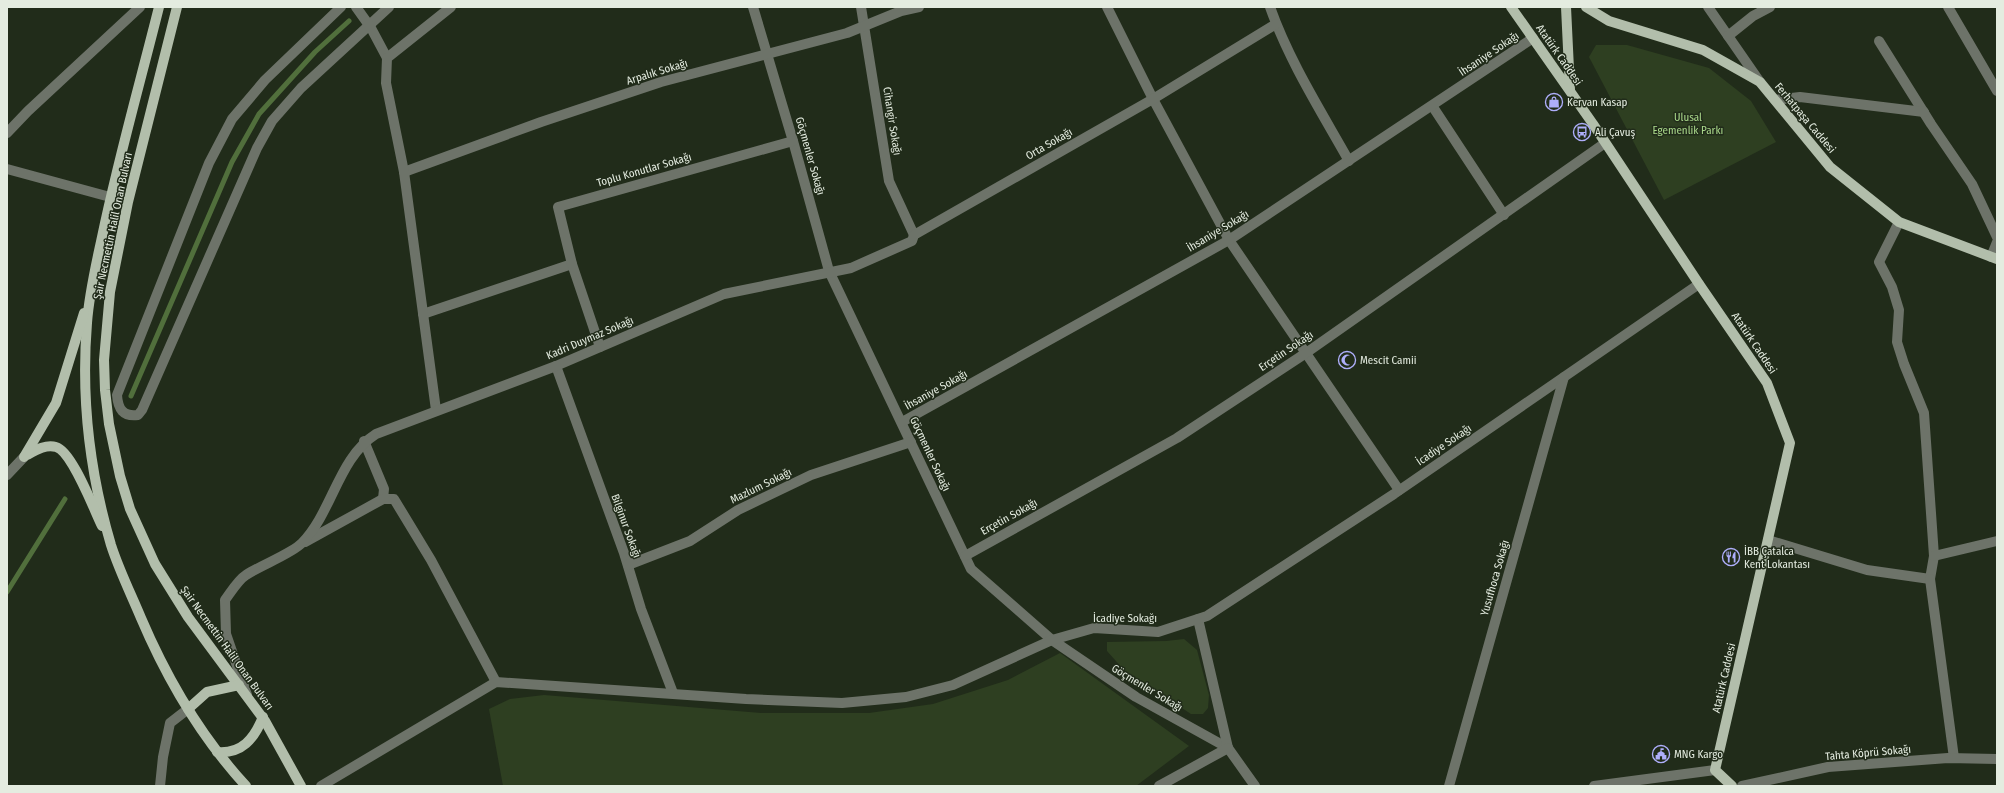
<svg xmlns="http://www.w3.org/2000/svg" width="2004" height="793" font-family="'Fira Sans Condensed',sans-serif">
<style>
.green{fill:#2e3f21}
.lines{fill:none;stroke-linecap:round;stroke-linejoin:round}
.stream{stroke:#516f3c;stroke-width:5}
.minor{stroke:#6d7369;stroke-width:10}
.major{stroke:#b2beab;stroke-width:10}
.labels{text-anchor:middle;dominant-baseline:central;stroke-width:3;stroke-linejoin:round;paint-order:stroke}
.street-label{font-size:11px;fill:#e4ece0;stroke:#212c1a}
.poi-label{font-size:11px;fill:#e4ece0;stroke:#212c1a;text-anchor:start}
.park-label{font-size:11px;fill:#aad88b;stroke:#212c1a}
</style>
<rect width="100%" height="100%" fill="#212c1a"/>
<g class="green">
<polygon points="1596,45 1627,45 1709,68 1751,101 1776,142 1664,200 1589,57"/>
<polygon points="1184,639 1197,650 1209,695 1208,708 1203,714 1191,714 1124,670 1107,651 1107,642 1166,641"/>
<polygon points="1060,653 1189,746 1136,786 503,786 489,709 510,699 544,695 761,713 869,713 933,704 1008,680"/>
</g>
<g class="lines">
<g class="stream">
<polyline points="131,396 232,162 259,114 315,52 349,21"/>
<polyline points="7,592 65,499"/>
</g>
<g class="minor">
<path d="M341,7L265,80L232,119L209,163L117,395C118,409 123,417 138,415L142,410L257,148L272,121L301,88L389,7"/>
<polyline points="356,7 371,28 387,58"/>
<polyline points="753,7 793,141 829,271 971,569 1052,640 1136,697 1228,748 1255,786"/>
<polyline points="861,7 889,181 914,235"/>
<polyline points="1107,7 1153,99 1229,240 1399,490"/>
<path d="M1270,7C1289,61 1321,111 1349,161"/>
<polyline points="1708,7 1760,82"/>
<polyline points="1948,7 1997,91"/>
<polyline points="1728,36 1753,16 1770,7"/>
<polyline points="1879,41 1931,124 1972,184 1997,237"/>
<polyline points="1775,100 1800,97 1924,112"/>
<polyline points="1433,107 1504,215"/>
<polyline points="7,133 28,111 140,7"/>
<polyline points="7,169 110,197"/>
<polyline points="404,172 541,122 661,82 847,33 901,11 919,7"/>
<polyline points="1991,257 1997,242"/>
<polyline points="423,314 572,264"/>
<polyline points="600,347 572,264 558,207 793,141"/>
<polyline points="556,366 624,553 641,609 673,693"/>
<polyline points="436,410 404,172 386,83 387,58 451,7"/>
<polyline points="902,422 1229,240 1533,38"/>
<polyline points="364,441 384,489 383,499"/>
<polyline points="7,475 24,457"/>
<polyline points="1768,540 1867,570 1930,579 1934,556 1924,413 1904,364 1897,342 1899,310 1892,287 1879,262 1899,222"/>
<polyline points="305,542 383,499 394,499 431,560 496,682"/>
<polyline points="965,556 1177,438 1306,353 1605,143"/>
<polyline points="1934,556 1997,541"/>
<polyline points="628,565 690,541 738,510 811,475 911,442"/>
<polyline points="1930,579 1954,758"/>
<polyline points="1198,619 1228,748"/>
<path d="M247,695L226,634L225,600C231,592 238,580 246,575C261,565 291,554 302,543C333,511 338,458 376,434L556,366L724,294L851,268L912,241L914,235L1153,99L1276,24"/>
<polyline points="160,786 163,757 170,723 188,709"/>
<polyline points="321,786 496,682 746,699 842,703 906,697 953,685 1052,640 1094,628 1158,632 1207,616 1394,494 1699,284"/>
<polyline points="1159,786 1228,748"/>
<polyline points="1449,786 1564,377"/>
<polyline points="1594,786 1715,770"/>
<polyline points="1742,786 1828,767 1948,758 1997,759"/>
</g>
<g class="major">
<path d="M159,7C140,83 118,160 102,237C96,265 89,294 87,323C81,397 90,474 111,545C119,570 131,594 141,618C167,679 201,737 246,786"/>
<polyline points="177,7 128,202 110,292 104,360 105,390 109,424 120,476 130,509 155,564 188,617 265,721 301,786"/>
<polyline points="1511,7 1593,124 1699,284 1767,383 1790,443 1715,770 1732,786"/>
<polyline points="1566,7 1570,90"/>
<polyline points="1586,7 1609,21 1703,50 1760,82 1830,167 1899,222 1997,259"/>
<path d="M27,455C36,450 46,444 56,447C72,451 94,510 102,526"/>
<polyline points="24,457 56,403 84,313"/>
<polyline points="188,709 207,692 239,685"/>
<path d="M217,752C242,754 254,739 263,717"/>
</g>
</g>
<defs>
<g id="shop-ring" transform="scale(0.9)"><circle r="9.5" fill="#212c1a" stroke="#aeaefa" stroke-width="1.5"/><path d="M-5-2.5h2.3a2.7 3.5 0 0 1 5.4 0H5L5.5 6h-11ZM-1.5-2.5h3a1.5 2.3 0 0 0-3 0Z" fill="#aeaefa"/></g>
<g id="bus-ring" transform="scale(0.9)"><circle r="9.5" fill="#212c1a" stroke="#aeaefa" stroke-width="1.5"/><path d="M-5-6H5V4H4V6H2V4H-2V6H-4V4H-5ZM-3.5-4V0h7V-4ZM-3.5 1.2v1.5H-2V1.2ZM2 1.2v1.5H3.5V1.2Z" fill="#aeaefa"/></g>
<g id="mosque-ring" transform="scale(0.9)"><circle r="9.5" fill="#212c1a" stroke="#aeaefa" stroke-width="1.5"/><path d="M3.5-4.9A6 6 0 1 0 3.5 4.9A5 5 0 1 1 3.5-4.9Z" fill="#aeaefa"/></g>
<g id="restaurant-ring" transform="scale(0.9)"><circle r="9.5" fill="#212c1a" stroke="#aeaefa" stroke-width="1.5"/><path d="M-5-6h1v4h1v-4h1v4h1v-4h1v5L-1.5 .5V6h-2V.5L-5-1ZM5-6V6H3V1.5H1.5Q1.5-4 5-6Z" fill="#aeaefa"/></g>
<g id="civic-ring" transform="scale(0.9)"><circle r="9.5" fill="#212c1a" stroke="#aeaefa" stroke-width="1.5"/><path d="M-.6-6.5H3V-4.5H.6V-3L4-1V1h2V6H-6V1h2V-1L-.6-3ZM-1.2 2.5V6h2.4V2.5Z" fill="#aeaefa"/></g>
</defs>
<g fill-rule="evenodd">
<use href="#shop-ring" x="1554" y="102"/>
<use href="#bus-ring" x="1582" y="132"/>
<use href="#mosque-ring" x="1347" y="360"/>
<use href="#restaurant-ring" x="1731" y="557"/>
<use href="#civic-ring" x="1661" y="754"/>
</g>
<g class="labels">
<g class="street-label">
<text transform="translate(1489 54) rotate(-34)">İhsaniye Sokağı</text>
<text transform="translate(1559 55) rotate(55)">Atatürk Caddesi</text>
<text transform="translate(657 72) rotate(-17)">Arpalık Sokağı</text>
<text transform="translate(1805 118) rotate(50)">Ferhatpaşa Caddesi</text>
<text transform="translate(892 121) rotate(81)">Cihangir Sokağı</text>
<text transform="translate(1049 144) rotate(-30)">Orta Sokağı</text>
<text transform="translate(810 156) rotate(74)">Göçmenler Sokağı</text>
<text transform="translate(644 170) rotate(-16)">Toplu Konutlar Sokağı</text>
<text transform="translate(113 226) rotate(-78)">Şair Necmettin Halil Onan Bulvarı</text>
<text transform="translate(1218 231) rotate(-31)">İhsaniye Sokağı</text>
<text transform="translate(590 338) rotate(-23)">Kadri Duymaz Sokağı</text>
<text transform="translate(1754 343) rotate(56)">Atatürk Caddesi</text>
<text transform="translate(1286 351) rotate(-34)">Erçetin Sokağı</text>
<text transform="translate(936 390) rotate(-29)">İhsaniye Sokağı</text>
<text transform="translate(1444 445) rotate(-34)">İcadiye Sokağı</text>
<text transform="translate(930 454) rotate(65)">Göçmenler Sokağı</text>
<text transform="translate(761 486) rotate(-26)">Mazlum Sokağı</text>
<text transform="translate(1009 517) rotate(-29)">Erçetin Sokağı</text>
<text transform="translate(626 526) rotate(70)">Bilginur Sokağı</text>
<text transform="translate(1495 578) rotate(-74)">Yusufhoca Sokağı</text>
<text x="1125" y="618">İcadiye Sokağı</text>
<text transform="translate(227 648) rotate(54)">Şair Necmettin Halil Onan Bulvarı</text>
<text transform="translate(1724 678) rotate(-77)">Atatürk Caddesi</text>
<text transform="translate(1147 688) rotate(31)">Göçmenler Sokağı</text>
<text transform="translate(1868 753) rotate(-5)">Tahta Köprü Sokağı</text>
</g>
<g class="poi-label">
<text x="1567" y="102">Kervan Kasap</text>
<text x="1595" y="132">Ali Çavuş</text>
<text x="1360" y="360">Mescit Camii</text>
<text x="1744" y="551">İBB Çatalca<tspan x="1744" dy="13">Kent Lokantası</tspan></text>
<text x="1674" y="754">MNG Kargo</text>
</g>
<g class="park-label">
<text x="1688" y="117">Ulusal<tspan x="1688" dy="13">Egemenlik Parkı</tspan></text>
</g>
</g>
<rect width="2004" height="793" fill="none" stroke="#e4ece0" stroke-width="16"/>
</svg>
